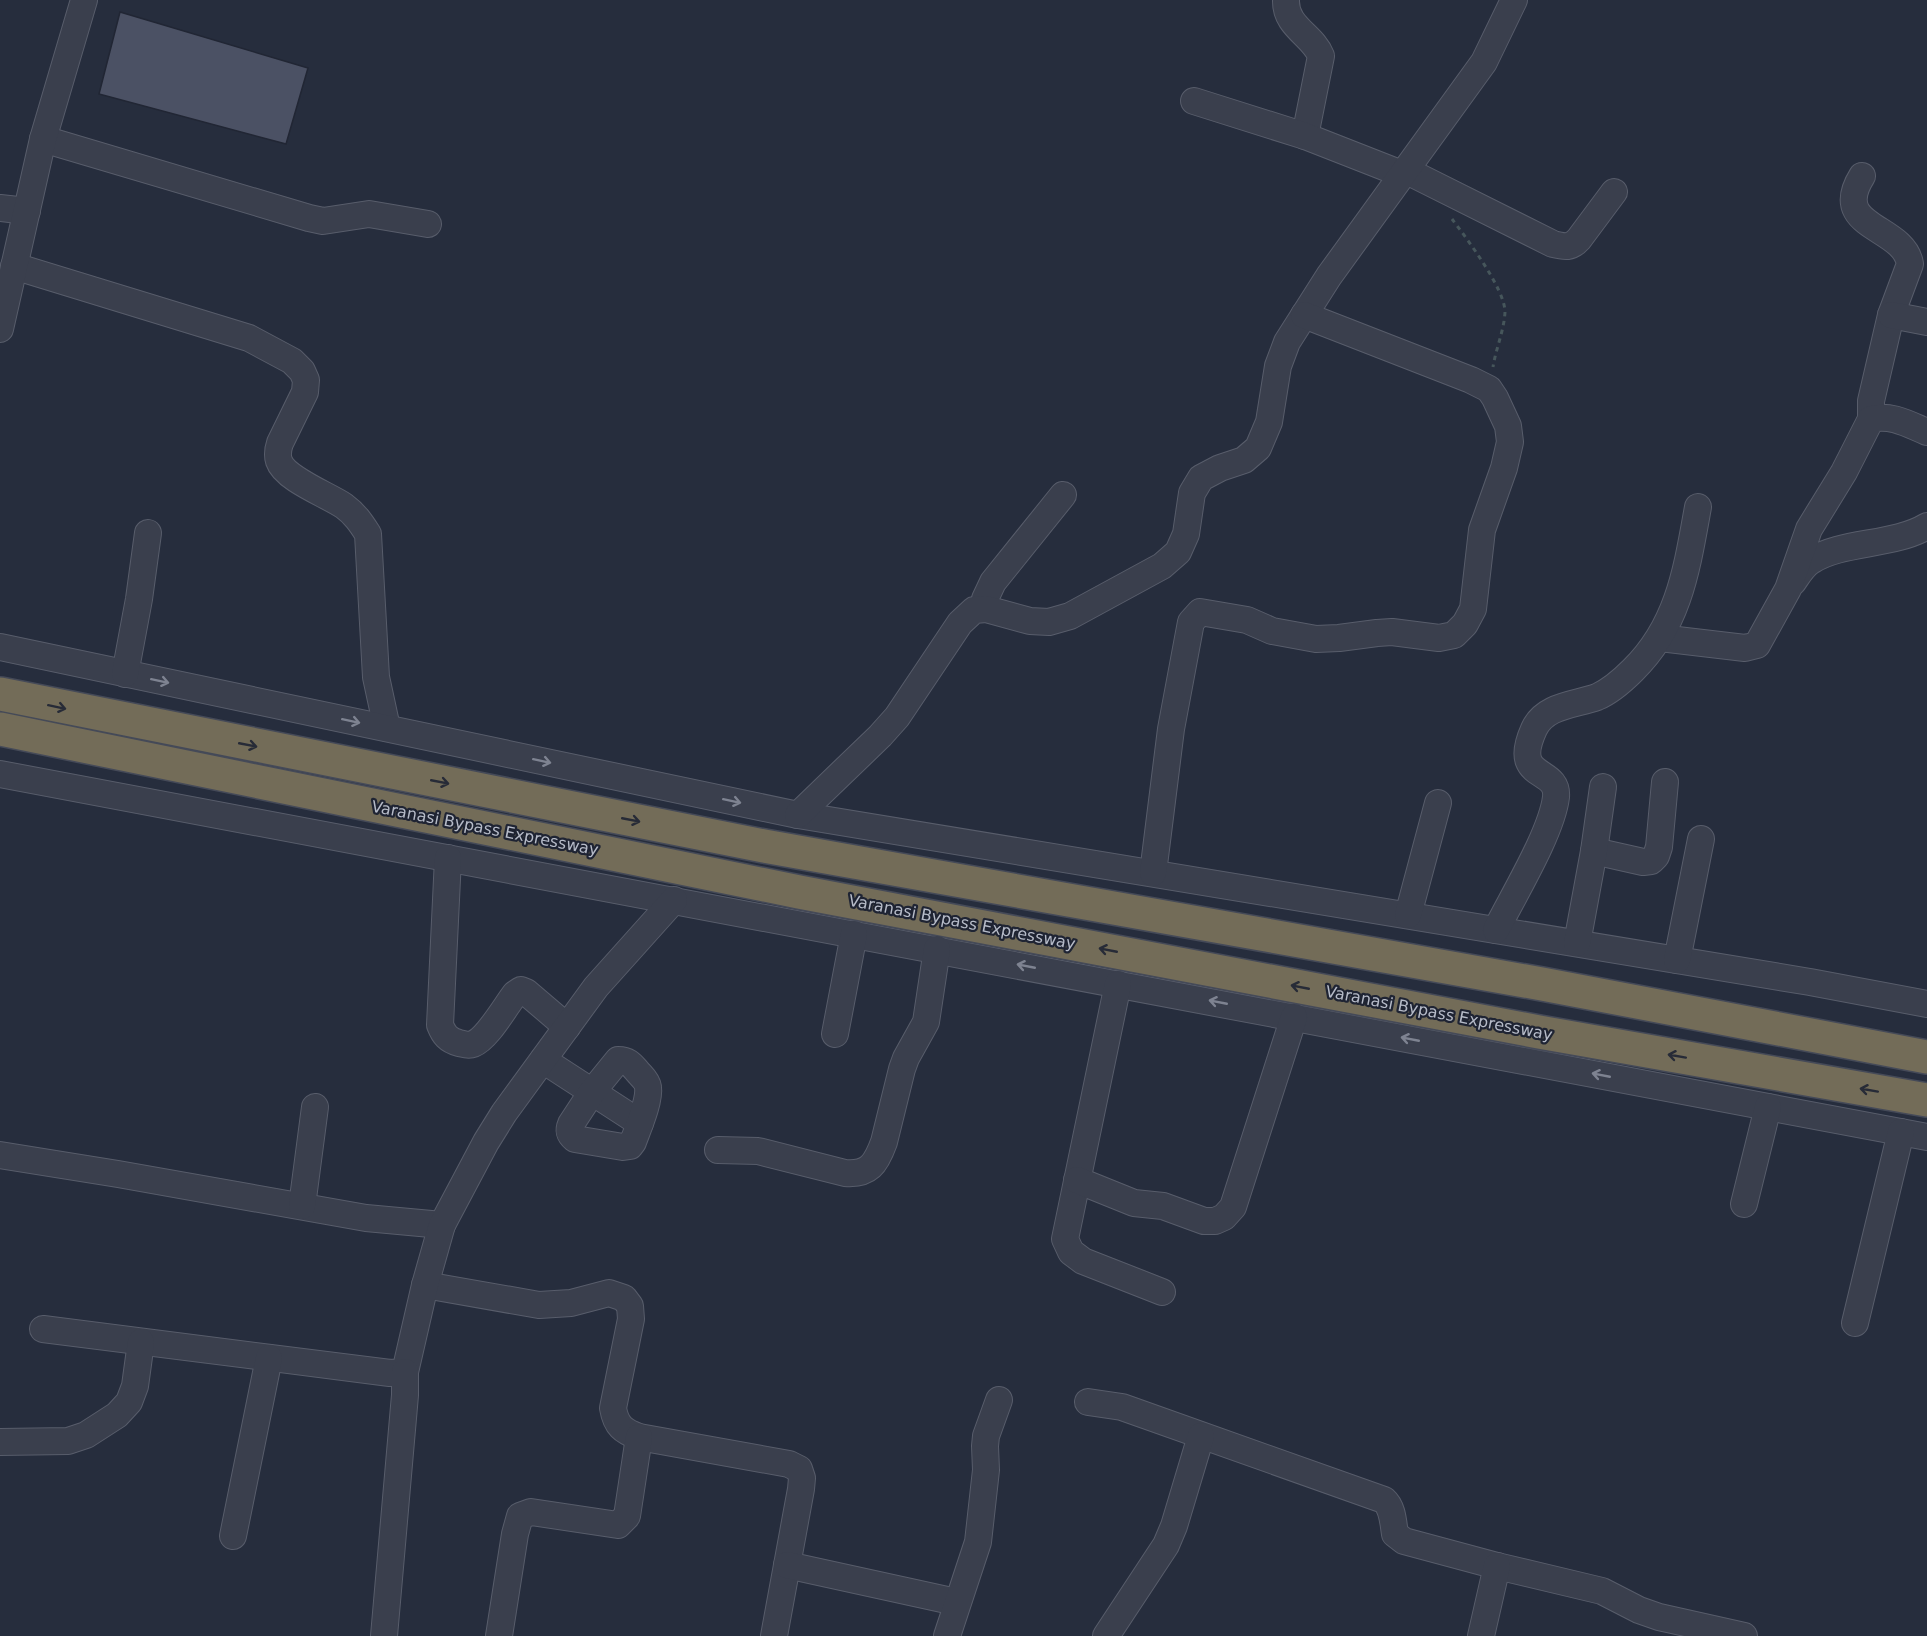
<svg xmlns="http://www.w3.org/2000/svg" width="1927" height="1636" font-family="'DejaVu Sans',sans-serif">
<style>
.building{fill:#4b5164;stroke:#212634;stroke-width:1.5}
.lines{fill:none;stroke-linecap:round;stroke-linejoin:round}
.minor-casing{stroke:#585d6b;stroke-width:28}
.highway-casing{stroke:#454a58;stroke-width:36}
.path{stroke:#46565b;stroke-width:3;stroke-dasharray:4.5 4.5;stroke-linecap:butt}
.minor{stroke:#3a3f4d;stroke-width:26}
.highway{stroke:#736c58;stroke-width:33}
.oneway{stroke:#7e8391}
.oneway2{stroke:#272b37}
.labels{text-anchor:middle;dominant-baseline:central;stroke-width:4.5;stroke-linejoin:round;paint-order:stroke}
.street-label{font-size:16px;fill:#b6bbc8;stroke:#1f2433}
</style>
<rect width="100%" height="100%" fill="#262d3d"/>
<polygon class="building" points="120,12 308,68 286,144 99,94"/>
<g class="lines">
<g class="minor-casing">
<g id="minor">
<path d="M1286,0C1285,27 1313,35 1321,56L1305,136"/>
<polyline points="1194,101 1305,136 1402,174"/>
<polyline points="43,139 309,218 323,221 369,214 428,224"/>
<path d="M1405,170L1553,244C1565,247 1571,248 1579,239L1614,192"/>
<path d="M1862,176C1829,229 1904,225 1910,264L1891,315L1871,401V419"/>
<polyline points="0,208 27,211"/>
<path d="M14,266L249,338L292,361L302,371L306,380L305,392L280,443C278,449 277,455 279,461C285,479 328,495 344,506C355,514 361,523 368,534L376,677L387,728"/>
<polyline points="1891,315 1927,322"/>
<polyline points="0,329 43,139 84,0"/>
<path d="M1793,582C1798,575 1803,566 1811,561C1841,541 1894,546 1927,526"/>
<polyline points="986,609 985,599 993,582 1063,495"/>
<path d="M1660,638L1745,648L1757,645L1788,589L1809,529L1844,472L1871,419C1891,414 1908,424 1927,432"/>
<polyline points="0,647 798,815 1810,982 1927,1004"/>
<polyline points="125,674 139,599 148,533"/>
<polyline points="0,774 1927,1137"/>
<polyline points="798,815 880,736 897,717 960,623 974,610 986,609 1030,621 1049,622 1070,616 1162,566 1178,552 1186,534 1192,493 1201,478 1220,468 1244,460 1258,448 1269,422 1278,366 1287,342 1329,276 1484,62 1514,0"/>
<polyline points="1594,851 1643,862 1651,861 1656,856 1659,847 1665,782"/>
<path d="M448,858L440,1025C444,1035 448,1040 459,1043C464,1044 468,1046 473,1044C487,1039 505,1007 515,994L521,990L526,992L567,1027"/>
<polyline points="1153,873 1171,729 1191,622 1200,612 1247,620 1272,631 1316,639 1339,638 1377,633 1392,632 1439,638 1454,635 1465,624 1473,609 1482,530 1504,468 1510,442 1508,426 1495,398 1489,389 1471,380 1304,315"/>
<polyline points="1408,915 1438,803"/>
<path d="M1496,930C1513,896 1552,832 1556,797C1559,766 1510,782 1534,729C1545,705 1575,705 1597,697C1611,691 1623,680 1633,670C1679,625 1687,568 1698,507"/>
<polyline points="1577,943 1594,851 1603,787"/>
<polyline points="1677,960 1701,839"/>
<polyline points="1118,984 1065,1239 1071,1252 1083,1261 1162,1292"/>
<polyline points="835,1034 854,934"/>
<polyline points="543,1060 640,1123"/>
<path d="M618,1060C628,1060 631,1064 637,1071C641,1076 647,1080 648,1087C650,1101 638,1128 633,1142L630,1146L623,1147L575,1139C569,1134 568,1131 571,1124L592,1092Z"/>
<path d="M718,1150L758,1151L845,1173C869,1175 876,1164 884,1142L902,1069L906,1058L926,1022L937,949"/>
<polyline points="0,1155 118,1174 366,1218 442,1225"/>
<polyline points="1077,1180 1134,1203 1163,1206 1204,1221 1215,1221 1224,1217 1233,1207 1294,1017"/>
<polyline points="1744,1204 1768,1107"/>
<polyline points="302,1206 315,1107"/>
<path d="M425,1285L539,1305L571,1303L609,1293L624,1298L630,1306L631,1319L613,1408C616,1426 623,1431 639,1437L789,1464L799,1469L802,1478L801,1489L774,1636"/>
<polyline points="1855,1323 1901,1132"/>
<polyline points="43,1329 390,1373 405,1372 425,1285 442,1225 486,1142 504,1113 596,987 674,900"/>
<path d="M1088,1402L1122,1407L1384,1500C1393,1508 1393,1522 1395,1534L1404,1541L1497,1566L1602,1591L1639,1610L1659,1617L1744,1636"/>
<polyline points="0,1442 68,1441 86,1435 117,1415 129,1402 135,1386 141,1342"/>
<polyline points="233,1536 269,1358"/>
<polyline points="787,1565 956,1602"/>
<polyline points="384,1636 405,1395 405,1372"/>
<polyline points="499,1636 515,1534 520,1516 531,1512 618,1525 627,1516 639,1437"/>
<polyline points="947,1636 978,1542 986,1470 985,1446 986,1436 999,1400"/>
<polyline points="1106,1636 1166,1545 1174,1526 1201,1436"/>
<polyline points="1481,1636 1497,1566"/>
</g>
</g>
<g class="highway-casing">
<g id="highway">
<polyline points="0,694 764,846 1542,984 1927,1057"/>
<polyline points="0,729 799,892 1539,1032 1927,1100"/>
</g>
</g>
<path class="path" d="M1452,219C1467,239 1505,289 1505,312C1504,331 1496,348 1493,367"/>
<use href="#minor" class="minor"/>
<use href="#highway" class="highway"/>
</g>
<defs><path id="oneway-shaft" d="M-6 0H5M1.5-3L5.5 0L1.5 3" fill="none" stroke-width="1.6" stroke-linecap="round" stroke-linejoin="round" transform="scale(1.5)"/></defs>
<g class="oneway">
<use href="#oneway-shaft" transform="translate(160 681) rotate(12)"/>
<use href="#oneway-shaft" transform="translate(351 721) rotate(12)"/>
<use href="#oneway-shaft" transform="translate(542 761) rotate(12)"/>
<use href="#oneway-shaft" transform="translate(732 801) rotate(12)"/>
<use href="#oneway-shaft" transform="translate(1026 966) rotate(-169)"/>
<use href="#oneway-shaft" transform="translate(1218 1002) rotate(-169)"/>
<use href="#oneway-shaft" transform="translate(1410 1039) rotate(-169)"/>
<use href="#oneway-shaft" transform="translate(1601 1075) rotate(-169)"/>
</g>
<g class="oneway2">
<use href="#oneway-shaft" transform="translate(57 707) rotate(12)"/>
<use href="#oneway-shaft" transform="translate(248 745) rotate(11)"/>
<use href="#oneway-shaft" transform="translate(440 782) rotate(11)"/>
<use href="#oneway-shaft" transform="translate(631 820) rotate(11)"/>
<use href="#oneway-shaft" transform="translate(1108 950) rotate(-169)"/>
<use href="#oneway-shaft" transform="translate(1300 987) rotate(-169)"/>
<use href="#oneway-shaft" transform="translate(1677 1056) rotate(-170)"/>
<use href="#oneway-shaft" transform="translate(1869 1090) rotate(-170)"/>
</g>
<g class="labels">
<g class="street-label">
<text transform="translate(485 828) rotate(11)">Varanasi Bypass Expressway</text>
<text transform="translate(962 922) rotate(11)">Varanasi Bypass Expressway</text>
<text transform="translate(1439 1013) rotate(11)">Varanasi Bypass Expressway</text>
</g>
</g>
</svg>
